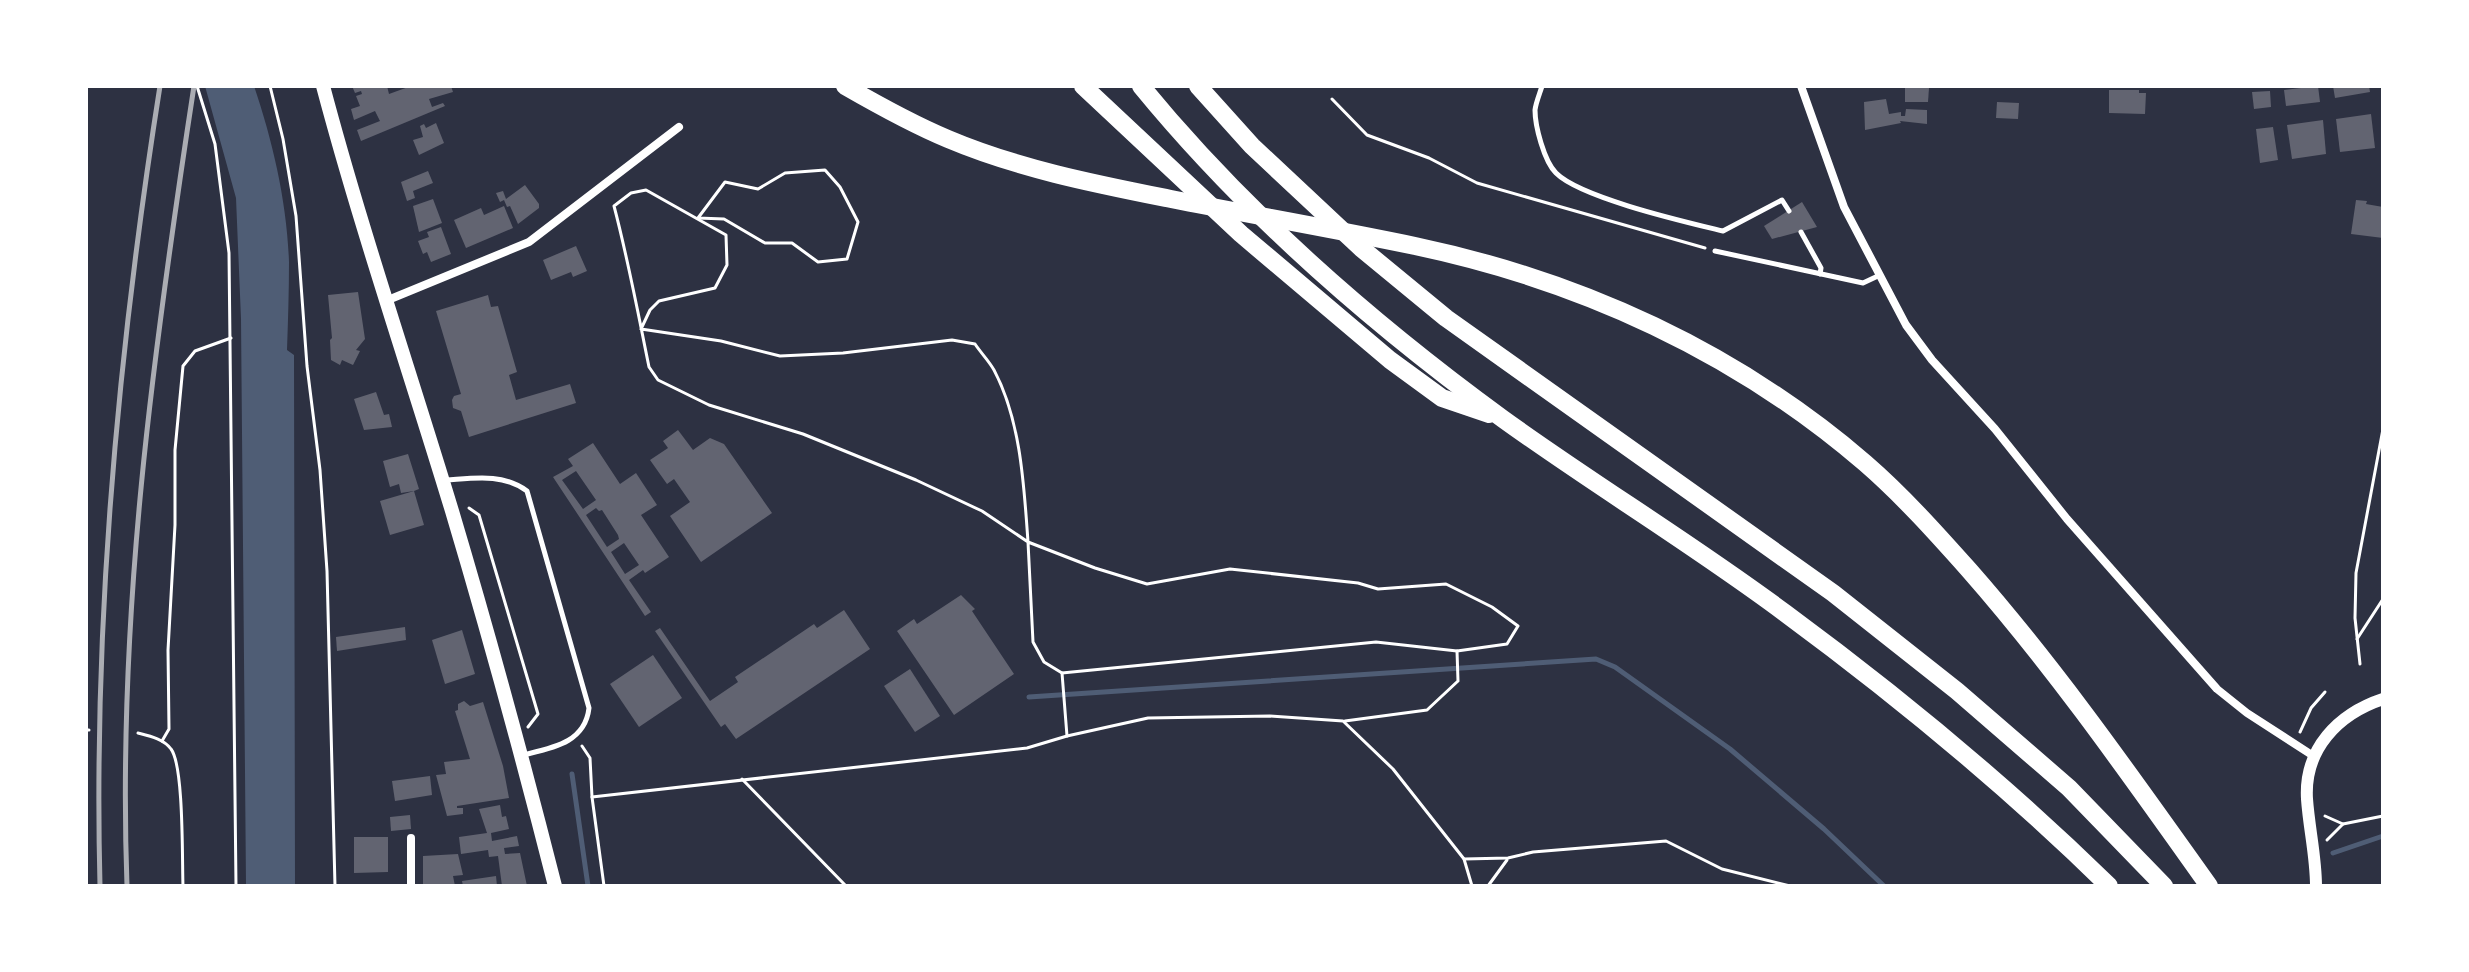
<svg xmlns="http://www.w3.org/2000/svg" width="2469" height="972" font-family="Manrope,sans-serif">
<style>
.water{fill:#4f5d75}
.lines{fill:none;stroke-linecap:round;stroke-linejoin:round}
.stream{stroke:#4f5d75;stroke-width:5}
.building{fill:#626471;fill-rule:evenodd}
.path{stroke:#fff;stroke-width:3}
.service{stroke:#fff;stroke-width:5}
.minor{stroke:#fff;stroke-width:8}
.tertiary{stroke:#fff;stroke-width:12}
.secondary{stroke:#fff;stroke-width:14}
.motorway{stroke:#fff;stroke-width:18}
.rail{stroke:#abadb3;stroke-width:5}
</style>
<rect width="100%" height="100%" fill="#2d3142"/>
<path class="water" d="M205,86H254C273,142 287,203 289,262C289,291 288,321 287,350L294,355L295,886H246L241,319L236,198Z"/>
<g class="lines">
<g class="stream">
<polyline points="1029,697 1596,659 1615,667 1730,749 1824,829 1884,886"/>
<polyline points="572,774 588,886"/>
<polyline points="2333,853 2383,836"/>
</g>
</g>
<g class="building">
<polygon points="352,86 387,86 389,94 411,86 451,86 453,92 429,99 432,107 443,103 445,106 361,141 357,130 380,121 375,111 354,120 351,109 360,106 356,96 362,94 361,91 355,93"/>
<polygon points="2318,86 2320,102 2286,106 2284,90"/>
<polygon points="2333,86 2369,86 2370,92 2335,98"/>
<polygon points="1905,88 1929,88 1928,102 1905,102"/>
<polygon points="2109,90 2139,90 2139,93 2146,93 2145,114 2109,113"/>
<polygon points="2270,91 2271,107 2254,109 2252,92"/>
<polygon points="1886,99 1889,114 1901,112 1901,116 1905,116 1906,109 1927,110 1927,124 1900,121 1901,123 1865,130 1864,102"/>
<polygon points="1997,102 2019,103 2018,119 1996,118"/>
<polygon points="2371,114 2375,148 2340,152 2336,119"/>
<polygon points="2323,120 2326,154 2292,159 2287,125"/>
<polygon points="436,123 444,143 419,155 413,140 423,137 420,126 424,124 426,128"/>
<polygon points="2273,127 2278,160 2260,163 2256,129"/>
<polygon points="428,171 433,183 413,191 415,198 407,201 401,182"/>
<polygon points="525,185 539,204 539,208 518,224 510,206 507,207 504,200 500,202 496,193 503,191 506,199"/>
<polygon points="433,199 442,223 419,232 413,206"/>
<polygon points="2356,200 2367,201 2366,204 2383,207 2383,238 2351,234"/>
<polygon points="1802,202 1817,227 1772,239 1764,226"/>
<polygon points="504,206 513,228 466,248 454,220 481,208 484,215"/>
<polygon points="441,227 451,254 431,262 427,252 423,254 418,241 429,237 427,232"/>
<polygon points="576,246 587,271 573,277 571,272 551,280 543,260"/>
<polygon points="358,292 365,339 356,350 360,351 353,365 342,360 340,365 331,360 330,340 332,338 328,295"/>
<polygon points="488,295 491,307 498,306 517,372 509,375 516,400 570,384 576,403 469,437 461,411 453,408 452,400 454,396 461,394 436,311"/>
<polygon points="376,392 384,415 389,414 392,427 364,430 354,399"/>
<polygon points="678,430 693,450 710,438 724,444 772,513 701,562 670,516 690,502 674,479 667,484 650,460 668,448 663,441"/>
<path d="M593,443L620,484L636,473L657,505L641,515L669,557L645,573L643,570L629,580L651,612L645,616L553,477L573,466L568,459ZM576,471L596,500L583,509L562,480ZM596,508L599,511L602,510L618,535L619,539L607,547L586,515ZM624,543L639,565L625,574L611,552Z"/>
<polygon points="408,454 419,489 414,491 424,525 390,535 380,501 414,491 401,493 399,484 390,487 383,461"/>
<polygon points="961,595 975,609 972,611 1014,674 954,715 897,631 914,619 917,624"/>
<polygon points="844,610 870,649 736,739 725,724 721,727 655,631 660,628 710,701 738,682 735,677 814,624 817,628"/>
<polygon points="405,627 406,640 337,651 336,637"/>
<polygon points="462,630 475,674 445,684 432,640"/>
<polygon points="653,655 682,698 639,727 610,684"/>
<polygon points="910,669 940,716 915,732 884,686"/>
<polygon points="464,701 470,706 483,702 503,766 509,798 457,806 457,808 463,808 463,814 447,816 436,775 446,774 444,762 470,759 455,711 458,710 458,704"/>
<polygon points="430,776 432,795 395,801 392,781"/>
<polygon points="500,805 502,817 506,816 509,829 491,833 492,841 517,836 519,846 504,848 505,854 520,853 527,886 502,886 498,856 489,857 488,850 461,854 459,837 487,833 479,809"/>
<polygon points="410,815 411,829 391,831 390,817"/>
<polygon points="354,837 388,837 388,872 354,873"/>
<polygon points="458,854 463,875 453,876 455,886 423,886 423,856"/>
<polygon points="496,876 497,886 463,886 462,881"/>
</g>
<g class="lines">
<g class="path">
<polyline points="197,86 215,144 229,253 236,886"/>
<polyline points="270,86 283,139 296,216 307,366 320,470 327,571 335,886"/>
<polyline points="1332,99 1367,135 1429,158 1477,183 1705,248"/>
<polygon points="825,170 840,187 858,222 847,259 818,262 792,243 765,243 724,219 698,218 725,182 758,189 785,173"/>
<path d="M641,329L721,341L780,356L843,353L952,340L975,344C981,353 989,361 994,370C1021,421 1024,486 1028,542L1095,568L1147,584L1230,569L1358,583L1378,589L1446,584L1492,607L1518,626L1507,644L1457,651L1376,642L1062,673L1044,662L1033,642L1028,542L982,511L916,480L803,434L709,405L658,380L649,367C638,313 628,259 614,206L631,193L646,190L726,235L727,265L715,288L659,301L650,310L641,329"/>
<polyline points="469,508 479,515 538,714 528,727"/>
<polyline points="2357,639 2383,599"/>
<polyline points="2360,664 2355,618 2356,573 2383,429"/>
<polyline points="1062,673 1067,736"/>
<polyline points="1345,721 1427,710 1458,681 1457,651"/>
<polyline points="86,730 89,730"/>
<polyline points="2300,732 2311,708 2325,692"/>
<path d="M138,733C150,736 164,739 171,749C184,766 182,861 183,886"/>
<polyline points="162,741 169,729 168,650 175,525 175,450 183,366 195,351 231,338"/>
<polyline points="582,746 590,758 592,797 604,886"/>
<polyline points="742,779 846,886"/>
<polyline points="592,797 1027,748 1067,736 1148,718 1270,716 1343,721 1393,769 1464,859 1472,886"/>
<polyline points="2325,816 2343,824"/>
<polyline points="2327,840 2343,824 2383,816"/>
<polyline points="1464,859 1508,858 1533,852 1666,841 1722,869 1790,886"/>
<polyline points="1488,886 1507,860"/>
</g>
<g class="service">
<path d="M1542,86C1540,93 1536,102 1535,110C1535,126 1544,161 1556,173C1581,198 1686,222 1723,231L1782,200L1789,211"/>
<polyline points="1801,232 1821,268 1820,274"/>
<polyline points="1715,251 1863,283 1880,275"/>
<path d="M446,480C475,478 502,473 527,491L589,708C585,743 552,748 523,755"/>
</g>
<g class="minor">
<polyline points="1801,86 1844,207 1906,325 1932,360 1995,429 2067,519 2217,689 2247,713 2315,757"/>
<polyline points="388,300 529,242 679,127"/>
<polyline points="411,886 411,838"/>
</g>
<path class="tertiary" d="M2316,886C2316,857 2309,828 2307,799C2304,749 2338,714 2383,699"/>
<path class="secondary" d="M323,86C361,229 409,369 452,511C489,635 523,760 555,886"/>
<g class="motorway">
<path d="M845,86C878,105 912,124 948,139C1019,169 1096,184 1171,199C1252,215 1334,229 1415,246C1581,281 1736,352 1865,463C1902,495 1936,533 1969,570C2056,669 2132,778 2209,886"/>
<polyline points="1083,86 1241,234 1390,360 1442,398 1489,414"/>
<path d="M1141,86C1245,213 1370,322 1503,419C1596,486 1694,545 1785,613C1899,697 2008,787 2109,886"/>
<polyline points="1198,86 1252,146 1361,248 1446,318 1833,593 1957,691 2069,788 2164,886"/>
</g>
<g class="rail">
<path d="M100,886C93,618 118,351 160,86"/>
<path d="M127,886C117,615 153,353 194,86"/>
</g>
</g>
<rect width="2469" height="972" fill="none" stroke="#ffffff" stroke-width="176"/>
</svg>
